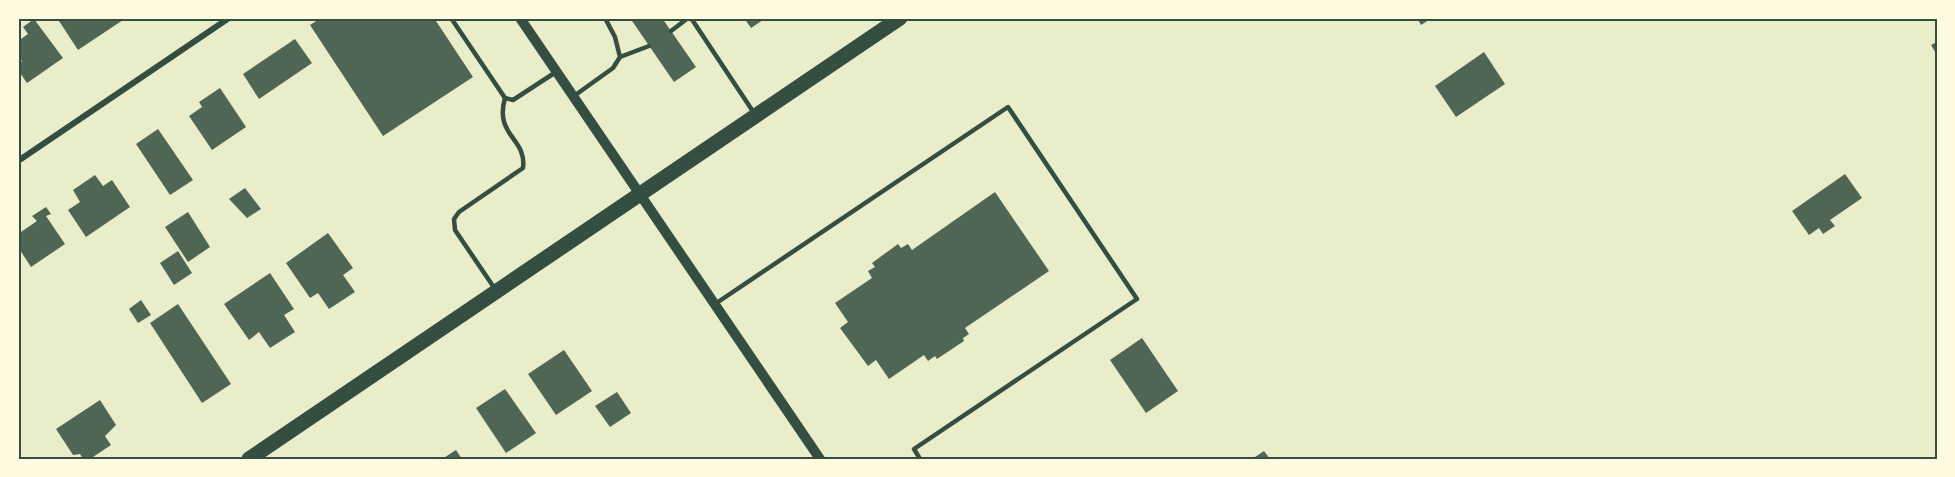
<svg xmlns="http://www.w3.org/2000/svg" width="1955" height="477" font-family="Karla,sans-serif">
<style>
.building{fill:#4f6655}
.lines{fill:none;stroke-linecap:round;stroke-linejoin:round}
.service{stroke:#344e41;stroke-width:4.5}
.minor{stroke:#344e41;stroke-width:6}
.tertiary{stroke:#344e41;stroke-width:10}
.primary{stroke:#344e41;stroke-width:15}
.neatline{fill:none;stroke:#344e41;stroke-width:2}
</style>
<rect width="100%" height="100%" fill="#e9edc9"/>
<g class="building">
<polygon points="57,18 121,18 123,20 78,50"/>
<polygon points="321,18 434,18 473,77 383,136 310,25"/>
<polygon points="630,18 662,18 696,67 674,82"/>
<polygon points="744,18 766,18 751,28"/>
<polygon points="1417,18 1432,18 1421,25"/>
<polygon points="34,19 63,58 27,83 18,70 18,64 22,61 18,55 18,41 28,34 23,27"/>
<polygon points="295,39 312,63 259,99 243,74"/>
<polygon points="1937,42 1937,55 1931,45"/>
<polygon points="1484,52 1505,84 1456,117 1435,86"/>
<polygon points="220,88 246,127 212,150 189,116 202,107 199,102"/>
<polygon points="158,129 193,180 170,195 136,144"/>
<polygon points="1845,174 1862,198 1830,220 1835,226 1823,234 1819,228 1809,235 1792,211"/>
<polygon points="95,175 103,186 112,180 130,207 86,237 68,210 80,202 73,190"/>
<polygon points="245,188 261,209 247,218 229,199"/>
<polygon points="995,192 1049,271 965,328 969,334 963,338 964,341 937,359 935,356 928,361 924,355 889,379 876,360 868,366 840,328 848,322 835,303 872,278 868,271 875,267 872,263 898,244 901,248 908,244 912,250"/>
<polygon points="46,207 51,214 46,216 65,244 31,267 18,247 18,234 37,221 32,216"/>
<polygon points="188,212 210,247 188,262 165,227"/>
<polygon points="328,233 353,268 343,275 355,292 329,309 318,293 310,298 286,263"/>
<polygon points="178,251 192,273 174,285 160,263"/>
<polygon points="270,273 294,309 284,315 295,332 270,348 259,332 249,340 224,304"/>
<polygon points="141,300 151,315 138,323 129,309"/>
<polygon points="178,304 231,384 202,403 150,323"/>
<polygon points="1142,338 1178,391 1146,413 1110,360"/>
<polygon points="564,350 592,391 556,415 528,374"/>
<polygon points="505,389 536,433 506,453 476,408"/>
<polygon points="617,392 631,413 610,427 595,406"/>
<polygon points="100,400 116,425 105,436 111,445 90,459 83,459 80,454 73,455 56,429"/>
<polygon points="456,450 462,459 442,459"/>
<polygon points="1264,451 1270,459 1252,459"/>
</g>
<g class="lines">
<g class="service">
<polyline points="451,18 505,98 513,100 556,72"/>
<polyline points="691,18 754,113"/>
<polyline points="671,31 688,18"/>
<polyline points="620,57 649,46"/>
<polyline points="574,96 613,68 620,57 615,37 605,18"/>
<path d="M495,289L455,230L454,219L459,212L523,168C527,138 494,136 505,98"/>
<polyline points="715,304 1008,107 1137,299 914,449 920,459"/>
</g>
<polyline class="minor" points="18,161 229,18"/>
<polyline class="tertiary" points="520,18 820,459"/>
<polyline class="primary" points="249,459 900,18"/>
</g>
<rect width="1955" height="477" fill="none" stroke="#fefae0" stroke-width="39"/>
<rect x="20" y="20" width="1916" height="438" class="neatline"/>
</svg>
